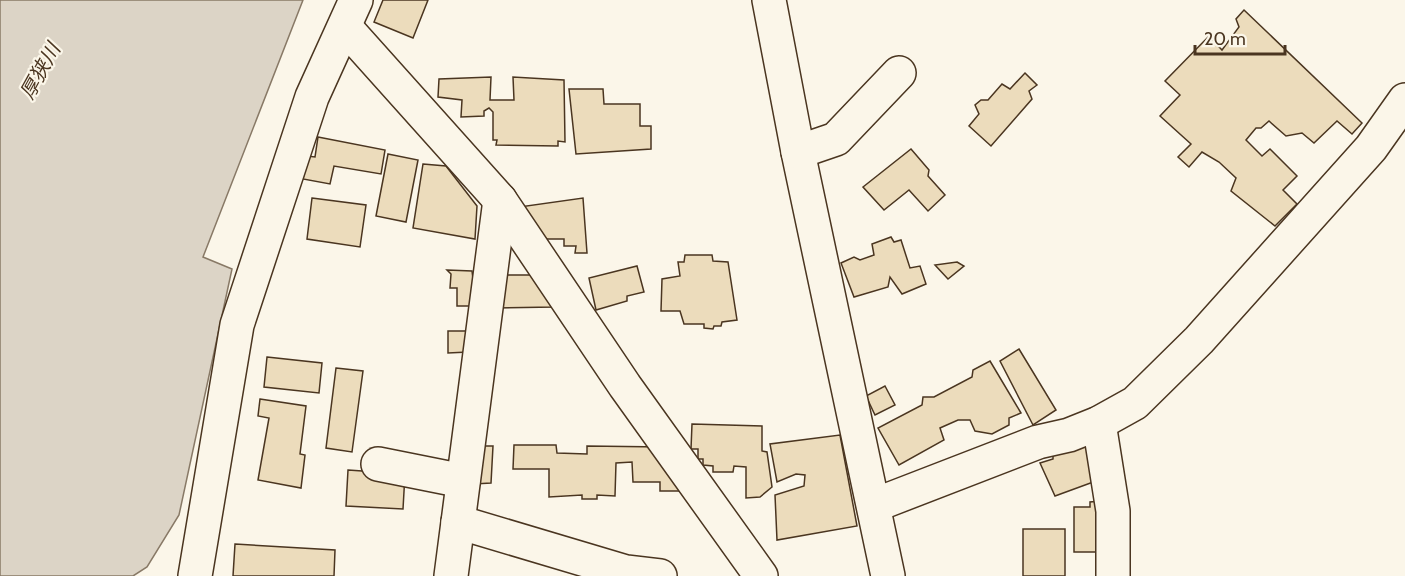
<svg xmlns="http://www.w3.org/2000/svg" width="1405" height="576" font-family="Cabin,'Noto Sans JP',sans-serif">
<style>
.water{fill:#dcd4c6;stroke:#887966;stroke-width:1.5}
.building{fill:#ecdcbc;stroke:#4a3520;stroke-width:1.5}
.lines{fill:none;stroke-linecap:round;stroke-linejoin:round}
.minor-casing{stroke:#4a3520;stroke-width:36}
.minor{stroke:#fbf6e9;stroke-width:33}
.labels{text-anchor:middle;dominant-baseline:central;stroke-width:4.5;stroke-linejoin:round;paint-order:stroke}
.water-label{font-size:20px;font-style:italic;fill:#4a3520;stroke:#fbf6e9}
</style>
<rect width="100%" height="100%" fill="#fbf6e9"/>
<polygon class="water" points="0,0 303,0 203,257 232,269 179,515 147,567 133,576 0,576"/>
<g class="building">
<polygon points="383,0 428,0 413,38 374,22"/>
<polygon points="1244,10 1362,123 1352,134 1337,121 1314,143 1302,133 1286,136 1269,121 1261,128 1256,128 1246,140 1262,156 1270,149 1297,176 1283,190 1297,204 1275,226 1231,191 1236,178 1219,162 1202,152 1189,167 1178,157 1191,144 1160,116 1180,95 1165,81 1209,36 1222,50 1239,27 1236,19"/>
<polygon points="1025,73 1037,85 1029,91 1032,99 991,146 969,126 979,114 975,105 981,100 988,100 1002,84 1010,89"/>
<polygon points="491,77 490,100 514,100 513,77 564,80 565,142 558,141 558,146 496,145 497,140 493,140 493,112 489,108 484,111 484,116 461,117 462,100 438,97 439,79"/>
<polygon points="569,89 603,89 604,104 640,104 640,126 651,126 651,149 576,154"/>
<polygon points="318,137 385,150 381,174 334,166 330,184 303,179 307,156 315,157"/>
<polygon points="911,149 929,170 928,176 945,195 928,211 909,190 884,210 863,187"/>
<polygon points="388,154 418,160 406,222 376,216"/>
<polygon points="423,164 446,166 477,206 475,239 413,228"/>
<polygon points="312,198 366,205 360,247 307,239"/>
<polygon points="583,198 587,253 575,253 576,246 564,246 564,239 530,239 512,208"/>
<polygon points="891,237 894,242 901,240 910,268 920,266 926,284 902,294 890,277 888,287 854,297 841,263 854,257 860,260 874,255 872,244"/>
<polygon points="685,255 712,255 713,261 728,262 737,320 722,322 721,326 714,326 713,329 704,328 704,324 684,324 680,311 661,311 662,279 680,276 678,262 684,262"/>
<polygon points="957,262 964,266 948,279 935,265"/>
<polygon points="637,266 644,292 627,296 627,301 596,310 589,278"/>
<polygon points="447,270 472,271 473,279 478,279 479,306 457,306 457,288 450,288 451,274"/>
<polygon points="501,275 531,275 554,307 495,308"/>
<polygon points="448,331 468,331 468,352 448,353"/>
<polygon points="1019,349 1056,410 1033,425 1000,361"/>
<polygon points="267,357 322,363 319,393 264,387"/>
<polygon points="990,361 1021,413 1009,418 1009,425 992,434 975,431 970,420 958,420 940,428 944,440 899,465 878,428 922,405 923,397 934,397 972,377 973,370"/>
<polygon points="336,368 363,371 352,452 326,448"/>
<polygon points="885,386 895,405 875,415 866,396"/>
<polygon points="260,399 306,406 300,454 305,455 301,488 258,480 269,418 258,416"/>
<polygon points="692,424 762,426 762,451 767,452 772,487 760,497 746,498 746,467 734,466 733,472 713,472 713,466 703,465 703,459 698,459 698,449 691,449"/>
<polygon points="840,435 857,526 777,540 775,495 804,486 805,475 796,474 777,482 770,444"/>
<polygon points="1086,441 1096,481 1055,496 1040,463 1053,459 1053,452"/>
<polygon points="514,445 556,445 557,453 587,454 587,446 664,447 680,491 660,491 660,482 633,482 632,462 616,463 615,496 597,495 597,499 582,499 582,495 549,497 549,469 513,469"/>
<polygon points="480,446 493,446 491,483 474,484"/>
<polygon points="348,470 405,474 403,509 346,506"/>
<polygon points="1100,501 1100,552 1074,552 1074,507 1090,507 1090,502"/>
<rect x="1023" y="529" width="42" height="47"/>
<polygon points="235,544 335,550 334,576 233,576"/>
</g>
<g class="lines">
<g class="minor-casing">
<g id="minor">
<polyline points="769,0 798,152 888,576"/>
<polyline points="345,27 500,200 625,386 761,576"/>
<polyline points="798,152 836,139 899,73"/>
<polyline points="1099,423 1113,511 1113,576"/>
<polyline points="378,464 463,481"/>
<polyline points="875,505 1038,442 1069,435 1099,423 1135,403 1199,340 1371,148 1405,100"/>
<polyline points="458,522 626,572 660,576"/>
<polyline points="195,576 237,325 312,97 356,0"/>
<polyline points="451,576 500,200"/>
</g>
</g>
<use href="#minor" class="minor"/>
</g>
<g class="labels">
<g class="water-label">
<text transform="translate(40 71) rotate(-61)">厚狭川</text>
</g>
</g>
<path d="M1195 45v9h90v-9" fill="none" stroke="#4a3520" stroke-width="3"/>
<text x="1204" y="45" font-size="18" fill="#4a3520" stroke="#fbf6e9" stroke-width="4.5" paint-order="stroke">20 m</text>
</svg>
